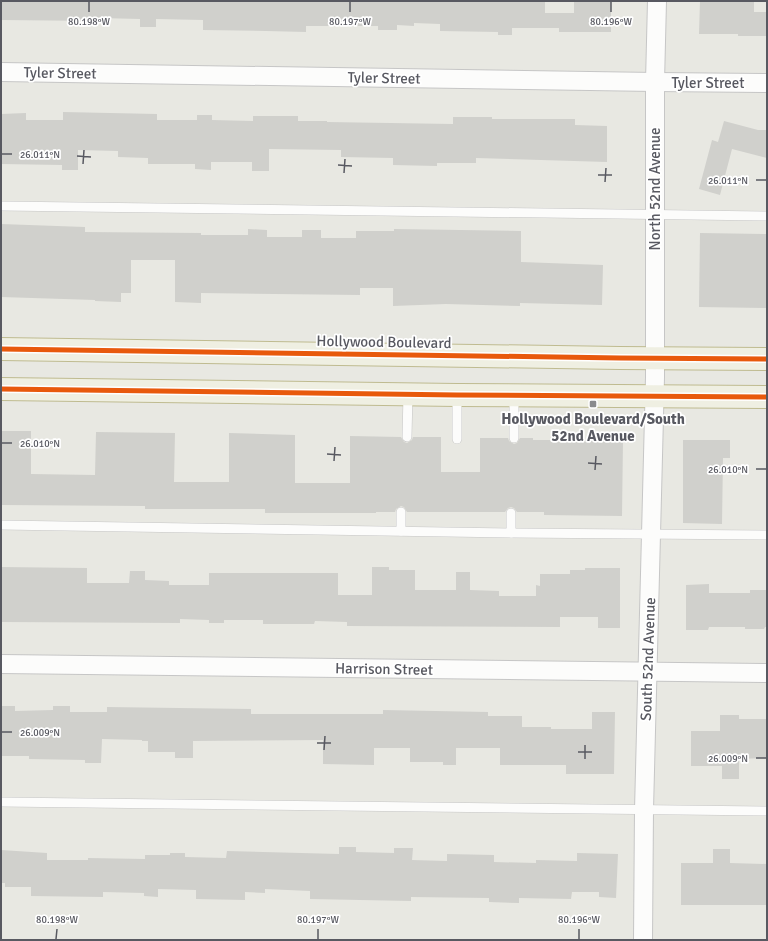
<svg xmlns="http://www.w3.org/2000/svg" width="768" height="941" font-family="Signika,sans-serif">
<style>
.building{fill:#d0d0cc}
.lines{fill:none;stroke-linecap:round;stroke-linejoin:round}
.service-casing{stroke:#c6c6c6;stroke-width:10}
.minor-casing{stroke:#c6c6c6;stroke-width:20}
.trunk-casing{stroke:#bfbb90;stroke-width:24}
.service{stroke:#fcfcfb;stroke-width:9}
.minor{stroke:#fcfcfb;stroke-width:18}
.trunk{stroke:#efefe2;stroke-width:22}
.cycleway-casing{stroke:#fff;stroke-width:8}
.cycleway{stroke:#e8590c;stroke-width:5}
.ticks{fill:none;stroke:#585961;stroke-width:1.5}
.poi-dot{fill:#8a8b8e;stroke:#fff;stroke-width:1.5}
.labels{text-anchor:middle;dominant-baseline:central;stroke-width:3.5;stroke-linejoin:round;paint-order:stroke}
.street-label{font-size:15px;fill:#585961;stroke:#fff}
.poi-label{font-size:15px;font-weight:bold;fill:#585961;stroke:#fff}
.ticks-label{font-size:10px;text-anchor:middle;fill:#585961;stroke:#fff;stroke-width:3.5;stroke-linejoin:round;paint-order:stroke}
</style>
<rect width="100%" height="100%" fill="#e8e8e2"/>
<g class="building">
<polygon points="1,1 60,1 60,2 545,1 545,13 574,13 574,1 611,1 611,32 559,32 559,28 512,28 512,35 498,35 498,32 440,31 440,24 414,23 414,26 397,25 397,30 378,30 378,26 306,26 306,32 266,31 203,30 203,20 156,19 156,27 140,27 140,19 100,18 99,21 1,20"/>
<polygon points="700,1 754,1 754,12 767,12 767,36 738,36 738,34 699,34"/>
<polygon points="63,112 157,114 157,120 197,120 197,115 212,115 212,120 253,121 253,116 298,116 298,121 327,121 327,122 453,124 453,117 492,117 492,119 575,119 575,125 607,126 607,162 476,158 476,163 437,163 437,166 393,165 393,158 341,157 341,150 269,149 269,171 252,171 252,162 211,162 211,170 195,169 195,164 148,164 148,158 118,157 118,151 78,150 78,170 62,170 62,165 1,164 1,114 26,113 26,120 63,120"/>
<polygon points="724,121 758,130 767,130 767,158 732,149 720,195 699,189 712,140 718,142"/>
<polygon points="1,224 85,227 85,232 201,233 201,235 248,235 248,229 267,230 267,237 302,237 302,230 321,230 321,238 356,238 356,231 394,231 394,229 521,231 521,262 603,265 602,305 520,303 520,306 446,304 393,306 393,288 360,288 360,295 201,293 201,303 175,302 175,260 131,260 131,293 121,293 121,302 95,301 95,300 1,297"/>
<polygon points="700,233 767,234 767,308 699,307"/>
<polygon points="1,431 31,431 31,474 95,475 96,432 175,433 174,482 229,482 229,433 295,435 295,483 350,483 350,436 401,437 404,442 407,443 412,440 413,437 441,437 441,472 480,472 480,438 508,438 509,441 514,444 517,443 520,438 533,438 533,440 623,440 622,516 544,515 544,512 517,512 514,508 511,507 508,508 505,512 407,512 404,507 401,506 396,509 395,512 376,512 376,513 265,513 265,509 145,509 145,506 1,505"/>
<polygon points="683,440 730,440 730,458 723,458 722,524 683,523"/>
<polygon points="1,567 87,568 87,583 129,583 130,571 145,571 145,580 169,581 169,585 209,585 209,573 338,573 338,595 372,595 372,567 389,567 389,570 415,570 415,590 456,590 456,572 470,572 470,590 499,591 499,596 536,596 536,585 540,586 540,574 570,574 570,570 585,570 585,568 620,568 620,628 598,628 598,617 560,617 560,627 347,626 347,622 315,621 314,624 263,624 263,620 224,620 224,623 209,623 209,620 180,619 180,623 1,622"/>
<polygon points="709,584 709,593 750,593 750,590 767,590 767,627 765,627 764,629 745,629 745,627 709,627 708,630 686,630 686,585"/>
<polygon points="1,706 15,706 15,711 53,710 53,706 70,706 70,712 107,712 107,707 251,709 251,714 383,714 383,710 488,712 488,716 522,716 522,727 551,727 551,729 592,729 592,712 615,712 614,774 566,774 566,765 500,765 500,748 456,748 456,765 443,765 443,762 410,762 410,748 374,748 374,765 323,764 323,740 193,741 193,758 175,758 175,752 148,752 148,741 142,741 142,740 102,739 101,763 85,763 85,760 29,759 29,756 1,756"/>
<polygon points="720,715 739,715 739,719 767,719 767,758 739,759 739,779 722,779 722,766 691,766 691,731 720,731"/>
<polygon points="339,847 356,847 356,852 394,853 394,848 413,848 412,860 447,861 447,854 494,855 494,862 536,863 536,860 577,861 577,853 618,854 616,898 599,897 599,892 572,892 571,899 519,898 519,903 489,902 489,898 411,897 411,901 310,899 310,891 265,889 265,893 245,892 245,900 196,899 196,890 158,889 158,897 144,896 144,893 103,892 103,897 31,896 31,887 5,887 5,883 1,883 1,850 47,853 47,860 88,860 88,858 145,859 145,855 170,855 170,853 185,853 185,857 226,858 227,851 339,854"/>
<polygon points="713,849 730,849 730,863 767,864 767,905 681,905 681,863 713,863"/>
</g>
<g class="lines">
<g class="service-casing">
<g id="service">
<polyline points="1,206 767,216"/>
<polyline points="407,437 408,394"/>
<polyline points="514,438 514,395"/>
<polyline points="457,439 457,395"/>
<polyline points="511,513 511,533"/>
<polyline points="1,525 511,533 767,535"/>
<polyline points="401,531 401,512"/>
<polyline points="1,802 767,811"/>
</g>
</g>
<g class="minor-casing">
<g id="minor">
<polyline points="1,72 655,82 767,83"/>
<polyline points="1,664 767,673"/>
<polyline points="643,940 644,810 655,377 655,82 657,1"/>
</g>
</g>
<g class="trunk-casing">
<g id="trunk">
<polyline points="1,349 620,358 767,359"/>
<polyline points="1,389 457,395 767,397"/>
</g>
</g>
<use href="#service" class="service"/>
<use href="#minor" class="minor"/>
<use href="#trunk" class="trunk"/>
<g class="cycleway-casing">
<g id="cycleway">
<polyline points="1,349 620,358 767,359"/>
<polyline points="1,389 457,395 767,397"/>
</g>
</g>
<use href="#cycleway" class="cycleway"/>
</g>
<path class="ticks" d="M89,12V2M350,12V2M611,12V2M2,154H12M77,156L91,157M83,164L84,150M338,165L352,166M344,173L345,159M598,175H612M756,180H766M605,182L606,168M2,443H12M327,454L341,455M334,461L335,447M588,463L602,464M756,469H766M595,470L596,456M2,732H12M317,743H331M324,750L325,736M578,752H592M756,758H766M585,759V745M56,939L57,929M318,939V929M579,939V929"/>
<rect class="poi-dot" x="589" y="400" width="8" height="8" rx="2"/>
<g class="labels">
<g class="street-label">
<text transform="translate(60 73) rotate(1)">Tyler Street</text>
<text transform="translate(384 78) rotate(1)">Tyler Street</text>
<text x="708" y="83">Tyler Street</text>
<text transform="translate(655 189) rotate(-90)">North 52nd Avenue</text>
<text transform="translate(384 342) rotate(1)">Hollywood Boulevard</text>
<text transform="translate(648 659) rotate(-88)">South 52nd Avenue</text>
<text transform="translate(384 669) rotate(1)">Harrison Street</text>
</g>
<g class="poi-label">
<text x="593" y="419">Hollywood Boulevard/South<tspan x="593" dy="17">52nd Avenue</tspan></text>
</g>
</g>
<g class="ticks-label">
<text x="89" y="25">80.198°W</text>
<text x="350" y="25">80.197°W</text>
<text x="611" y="25">80.196°W</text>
<text x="40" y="158">26.011°N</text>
<text x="728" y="184">26.011°N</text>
<text x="40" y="447">26.010°N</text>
<text x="728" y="473">26.010°N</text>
<text x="40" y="736">26.009°N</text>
<text x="728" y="762">26.009°N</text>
<text x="57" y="923">80.198°W</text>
<text x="318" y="923">80.197°W</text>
<text x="579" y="923">80.196°W</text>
</g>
<rect width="768" height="941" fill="none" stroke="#585961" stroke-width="4"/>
</svg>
